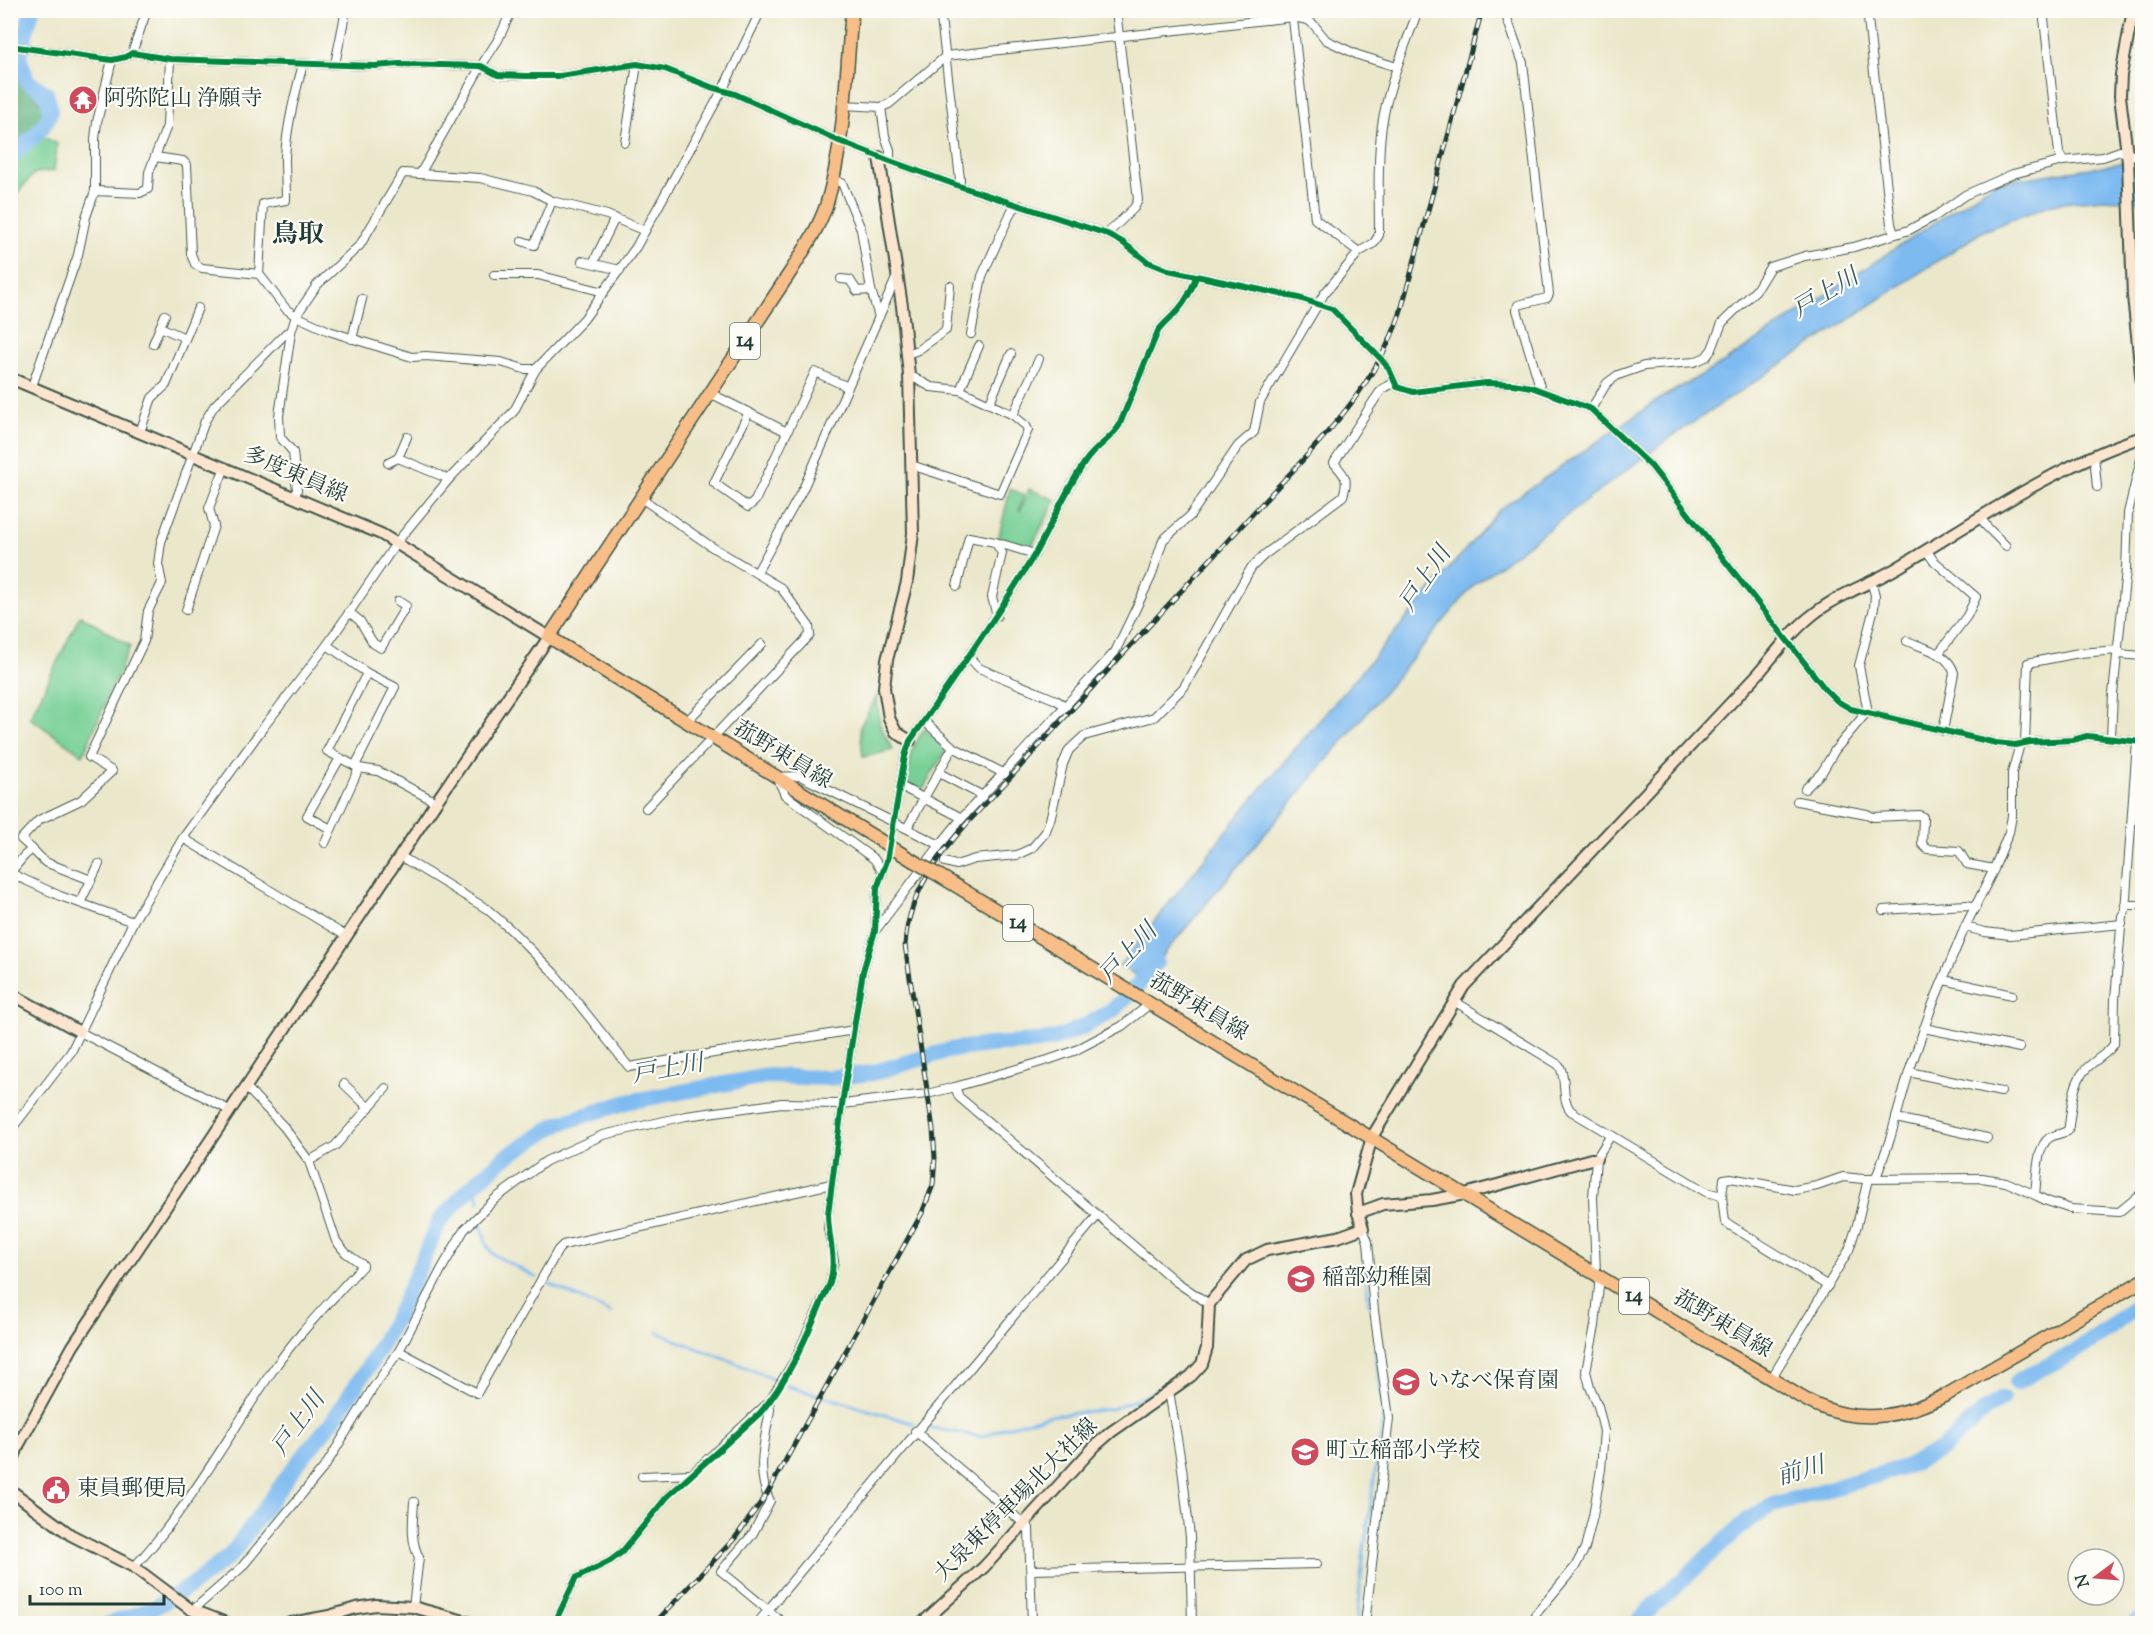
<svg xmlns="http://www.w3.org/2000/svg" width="2153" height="1634" font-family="'Sorts Mill Goudy','Noto Serif JP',serif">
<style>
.green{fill:#78d096;stroke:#4c8665;stroke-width:1.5}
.forest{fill:#62b27f;stroke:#40785a;stroke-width:1.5}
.water{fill:#7dbaf0;stroke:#4e7c92;stroke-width:1.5}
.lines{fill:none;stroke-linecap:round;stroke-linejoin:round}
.stream{stroke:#7dbaf0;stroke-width:3}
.river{stroke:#7dbaf0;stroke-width:16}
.street-casing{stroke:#3e564a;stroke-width:10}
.secondary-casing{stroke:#3e564a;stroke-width:14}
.primary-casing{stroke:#3e564a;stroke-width:15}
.street{stroke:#fff;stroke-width:8}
.secondary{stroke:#fce5cf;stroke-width:10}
.primary{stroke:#f7be87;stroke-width:12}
.rail-casing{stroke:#1f3d34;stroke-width:5}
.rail{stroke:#fdfcf7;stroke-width:3;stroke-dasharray:9;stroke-linecap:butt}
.primary-bridge-casing{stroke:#3e564a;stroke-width:15;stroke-linecap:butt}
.primary-bridge{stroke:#f7be87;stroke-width:12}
.cycleway-casing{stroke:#fdfcf7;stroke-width:10}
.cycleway{stroke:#00873e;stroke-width:6}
.labels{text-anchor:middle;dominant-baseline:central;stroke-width:4.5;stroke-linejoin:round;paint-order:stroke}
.shield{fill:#fdfcf7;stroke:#62766e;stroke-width:1.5}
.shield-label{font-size:21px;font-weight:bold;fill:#1f3d34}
.poi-label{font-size:22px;fill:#1f3d34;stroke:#fdfcf7;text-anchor:start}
.street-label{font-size:22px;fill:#1f3d34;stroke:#fdfcf7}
.water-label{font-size:24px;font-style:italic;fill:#365c63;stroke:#fdfcf7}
.quarter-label{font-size:26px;font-weight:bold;fill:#1f3d34;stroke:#fdfcf7}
</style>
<rect width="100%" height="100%" fill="#fdfcf7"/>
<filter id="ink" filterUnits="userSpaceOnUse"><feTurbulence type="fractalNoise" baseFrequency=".0167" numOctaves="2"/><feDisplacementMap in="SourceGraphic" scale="12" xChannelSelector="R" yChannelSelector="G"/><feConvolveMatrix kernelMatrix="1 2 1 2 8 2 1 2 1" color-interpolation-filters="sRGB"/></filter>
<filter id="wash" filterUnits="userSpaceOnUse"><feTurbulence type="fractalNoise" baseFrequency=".008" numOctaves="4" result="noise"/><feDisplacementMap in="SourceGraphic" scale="24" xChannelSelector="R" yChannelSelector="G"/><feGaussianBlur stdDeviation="1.35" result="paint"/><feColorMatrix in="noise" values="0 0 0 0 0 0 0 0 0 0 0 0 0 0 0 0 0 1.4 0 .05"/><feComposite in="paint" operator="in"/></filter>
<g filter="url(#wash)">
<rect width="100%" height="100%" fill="#ebe7ca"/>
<g class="green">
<polygon points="36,133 57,144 54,171 35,173 11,200 11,158"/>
<polygon points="1010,489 1024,495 1019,510 1020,511 1029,489 1056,500 1030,549 998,540"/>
<polygon points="80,615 130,646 83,755 30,718"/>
<polygon points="877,696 880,725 893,750 863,757 860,727"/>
<polygon points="924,729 947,748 922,791 906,782 913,748"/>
</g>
<polygon class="forest" points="16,59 26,86 50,113 11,149 11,123 18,112 13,79 11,78 11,60"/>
<polygon class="water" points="2142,161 2142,201 2103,199 2052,204 1983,231 1671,437 1474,585 1143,979 1119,966 1249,803 1500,509 1661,398 1723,363 1994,183 2128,162"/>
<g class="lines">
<g class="stream">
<polyline points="10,57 19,56"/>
<polyline points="471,1187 480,1199 478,1202"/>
<polyline points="481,1223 487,1246 494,1255 537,1278"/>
<polyline points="1364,1246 1369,1307"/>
<polyline points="549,1284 611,1313"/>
<path d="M658,1332C696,1350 737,1361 774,1380"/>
<polyline points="787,1386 819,1395"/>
<polyline points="823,1396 915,1424"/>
<polyline points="926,1427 982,1437 1004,1428 1048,1416 1111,1409 1154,1393"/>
<polyline points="1356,1624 1364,1549 1384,1412 1375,1349"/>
<polyline points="2122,1624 2142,1611"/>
</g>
<g class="river">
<path d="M10,157C23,145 46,130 50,112C51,106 47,99 46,93L27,81L19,56L32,10"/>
<path d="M2016,1383C2034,1370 2055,1364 2074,1352C2099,1337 2121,1320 2142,1301"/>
<polyline points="109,1624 154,1608 189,1587 231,1555 293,1469 334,1419 374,1358 403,1304 440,1220 471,1187 504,1158 558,1124 627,1102 767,1076 828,1078 872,1073 950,1050 988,1045 1038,1042 1057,1038 1085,1026 1113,1010 1139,984 1156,963"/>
<polyline points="1634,1624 1748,1520 1773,1505 1905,1467 1942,1449 1985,1410 2002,1399"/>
</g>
</g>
</g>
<g filter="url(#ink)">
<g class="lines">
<g class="street-casing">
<g id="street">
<polyline points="940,10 960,179 959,186"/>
<polyline points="1292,10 1315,219 1359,252"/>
<polyline points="1504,10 1523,63 1549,294 1547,298 1518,305 1517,310 1541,390"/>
<polyline points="1867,10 1891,224 1894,234"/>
<polyline points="2043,10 2059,153 2063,161"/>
<polyline points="10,46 112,60 126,57 132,53 170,59 375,66 399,64 481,66 498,75 525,76 560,76 637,64 665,69 711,87 735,94 839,141 890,161 959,186 1107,234 1122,242 1148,262 1168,270 1299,298 1332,309 1381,359 1389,369 1397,387 1413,392 1486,383 1513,384 1531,387 1591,409 1651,466 1825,689 1837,701 1851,709 1996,743 2015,745 2030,742 2073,740 2087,736 2142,742"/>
<polyline points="132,53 147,10"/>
<polyline points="335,64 346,10"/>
<polyline points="843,105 881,107 885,136 890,150 890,161"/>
<polyline points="881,107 889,104 946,56 1293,17 1308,20 1314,25 1326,40 1358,55 1397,67"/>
<polyline points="625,142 637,64"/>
<polyline points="155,157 183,161 187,165 191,254 195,264 202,268 259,274 286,309 296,316 329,331 360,341 412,357 426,356 501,362 524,369 536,369"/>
<polyline points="420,174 480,178 533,191 552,201 607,215 645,231"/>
<polyline points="833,180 842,183 861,229 871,290 879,317"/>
<polyline points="95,191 140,193 148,189 149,172 167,126 170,59"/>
<polyline points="1107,234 1134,208 1138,200 1116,10"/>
<polyline points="522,241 534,245 552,201"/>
<polyline points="582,261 620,270"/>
<polyline points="593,263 615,218"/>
<path d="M259,274L263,204L286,200C286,186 285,171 285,157C287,125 295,94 303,64"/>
<polyline points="494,275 538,275 604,292"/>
<polyline points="841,279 850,280 857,291 871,290"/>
<polyline points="160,327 185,338"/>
<polyline points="971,334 982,276 1012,210 1020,205"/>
<polyline points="352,339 362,299"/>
<polyline points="153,344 165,315"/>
<polyline points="907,354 918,350 946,330 950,286"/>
<polyline points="909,375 931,387 960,390 1013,415 1026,426 1028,430 1000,494 911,465"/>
<polyline points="32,386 78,255 86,217 95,191 95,139 97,122 112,60"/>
<polyline points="960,390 979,346"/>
<polyline points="710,393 787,432"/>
<polyline points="989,404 1011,354"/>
<polyline points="1591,409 1607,383 1618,375 1644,366 1694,362 1706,357 1712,349 1722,323 1756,290 1770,267 1805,256 1854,247 1909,230 1937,215 1965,195 2013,174 2063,161 2103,157 2120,151 2142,158"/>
<polyline points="749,412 714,483 748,507 755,501 815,372 848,387"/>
<polyline points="1013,415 1039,359"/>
<polyline points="140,432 152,398 166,385 198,308"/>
<polyline points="407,437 398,458 449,479"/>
<polyline points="2094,455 2097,487"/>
<polyline points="388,463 398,458"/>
<polyline points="295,497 297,490 293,452 280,437 279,416 291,332 296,316 317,285 360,245 403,173 420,174 481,66 498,40 512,10"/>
<polyline points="641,498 712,547 781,588 809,626 810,635 646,808"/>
<polyline points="1981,518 1987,527 2006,546"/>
<polyline points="995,542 1035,554"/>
<polyline points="1927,551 1933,560 1976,597 1967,616 1938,654"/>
<polyline points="757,572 803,489 897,276"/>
<polyline points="957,586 969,537 995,542 1002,553 992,597 997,616"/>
<polyline points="186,610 214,526 209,508 225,467"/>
<polyline points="349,612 360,621 373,643 381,648 406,606 398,601"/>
<path d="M1907,641C1924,648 1949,653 1954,673L1943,731"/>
<polyline points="327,645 367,673 327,751 359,768 378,771 436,802"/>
<polyline points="2119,654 2142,656"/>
<polyline points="969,657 979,668 1056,700 1067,707"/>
<polyline points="924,721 953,747 1005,774"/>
<polyline points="686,722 762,644"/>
<polyline points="2111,737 2113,694 2126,570 2128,513 2142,455"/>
<polyline points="2025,743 2028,663 2079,653 2119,650"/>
<polyline points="355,766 395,687 367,673"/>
<polyline points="939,773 983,796"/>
<polyline points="900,786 962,818"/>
<polyline points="1805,789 1822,772 1835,750 1866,713 1867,707 1859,666 1874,608 1875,595 1871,581"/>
<polyline points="1797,801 1867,814 1873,817 1919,815 1923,817 1922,844 1927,849 1959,851 1967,864 1994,869"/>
<polyline points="907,828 953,747"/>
<polyline points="331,829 307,816 340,758"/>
<path d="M892,832L905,756L910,741C951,682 992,624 1030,562C1050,529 1063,494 1085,462C1095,447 1110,440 1119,426L1158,331C1164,323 1171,318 1178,310C1186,301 1192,289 1196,277"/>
<polyline points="183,838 346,936"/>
<polyline points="325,843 359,768"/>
<polyline points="32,849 45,862 91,880"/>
<polyline points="400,856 487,909 511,930 554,973 629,1067 854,1030"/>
<path d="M945,862L956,865L975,859L1017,855L1032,848L1045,833L1050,820L1063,764L1069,750L1084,736L1154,717L1184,687L1251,568L1264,555L1343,496C1349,478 1345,476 1334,463L1375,399L1382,389L1394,383"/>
<polyline points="883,872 874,859 785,795 777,777 800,776 940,845"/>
<polyline points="10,873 24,856 32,849 21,839 39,820 81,800 112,771 89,757 144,641 148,611 162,583 158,564 161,542 205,421 214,406 286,333 291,332"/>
<polyline points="10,873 60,896 133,922"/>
<polyline points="80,903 99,864"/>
<polyline points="2125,905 2142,905"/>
<polyline points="1883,910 1966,905 1976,907"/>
<polyline points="1965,927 1985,932 2010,935 2122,924"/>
<path d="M875,931L940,845L962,818L1115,652L1151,577L1163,540L1190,516L1238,446L1254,432L1260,402L1324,294L1359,252L1374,243L1379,235C1379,199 1377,161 1382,125C1388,85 1405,47 1418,10"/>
<polyline points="1944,980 2012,995"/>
<path d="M1454,1001L1559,1065C1568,1080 1560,1098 1571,1111L1706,1192L1722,1196"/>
<polyline points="1924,1028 2020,1048"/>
<polyline points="80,1032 229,1110"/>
<polyline points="1909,1072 2001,1092"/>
<polyline points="344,1084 369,1108"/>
<polyline points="955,1087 959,1097 1175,1281 1209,1304"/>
<polyline points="1896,1118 1987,1138"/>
<polyline points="10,1131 71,1052 133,922 183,838 262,729 327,645 397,542 449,479 514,411 536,369 584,319 636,247 723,89 761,10"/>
<polyline points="309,1161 335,1146 386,1088"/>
<polyline points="1876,1178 1890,1139 1909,1072 1932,1006 1965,927 1993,871 2009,832 2012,816 2012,773 2020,744"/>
<polyline points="2035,1195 2047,1201 2071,1209 2119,1212 2142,1193"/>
<polyline points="1363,1228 1368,1242 1374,1311 1389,1418 1365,1624"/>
<polyline points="1596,1273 1593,1197 1596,1159 1611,1135"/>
<path d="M1828,1286L1725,1222L1722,1196L1724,1179L1731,1178L1795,1190L1817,1186L1843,1177L1863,1179L1982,1178L2006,1182L2035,1195C2037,1180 2036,1147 2049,1138C2054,1135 2062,1133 2068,1131C2072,1111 2071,1084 2086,1069C2094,1060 2108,1054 2114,1044L2115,999L2122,916L2125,911L2137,742"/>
<polyline points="399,1351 477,1393 558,1250 563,1245 831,1184"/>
<polyline points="1771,1379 1849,1250 1857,1225 1868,1179"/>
<polyline points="1169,1391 1182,1468 1190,1537 1192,1624"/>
<path d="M769,1402L770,1410C765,1440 755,1472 770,1501L752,1535L721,1571L768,1610L1098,1215"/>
<polyline points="915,1431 1029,1528 1032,1624"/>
<polyline points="642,1476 691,1474"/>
<path d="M134,1567C188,1509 227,1438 271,1373C297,1334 332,1300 363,1265L346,1253L336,1241L309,1161L284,1127L246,1087"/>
<polyline points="1031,1570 1317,1564"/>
<path d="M413,1607L419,1557C410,1542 413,1519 414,1502"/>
<polyline points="193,1610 241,1568 326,1465 373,1388 399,1351 441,1270 464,1230 496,1198 546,1161 603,1135 686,1116 782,1103 842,1104 927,1094 955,1087 1048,1060 1074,1051 1122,1026 1150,1004"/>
<polyline points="554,1624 576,1578 610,1561 622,1552 667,1497 769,1402 795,1359 830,1283 834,1261 828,1228 828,1214 843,1098 863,971 875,931 877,888 887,861"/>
<polyline points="757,1624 768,1610 784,1624"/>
<polyline points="1531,1624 1535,1615 1575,1567 1585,1548 1593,1516 1601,1469 1604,1431 1598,1406 1590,1387 1586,1371 1595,1326 1600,1276"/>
</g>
</g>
<g class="secondary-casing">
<g id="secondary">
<polyline points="2133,10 2121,75 2120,96 2128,162 2133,296 2142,384"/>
<polyline points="879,157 902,306 909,375 913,533 907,582 887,660 884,688 889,718 896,732 910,741"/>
<polyline points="10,378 381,534 549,637 436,802 73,1346 19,1444 10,1468"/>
<polyline points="10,993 80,1032"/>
<polyline points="1358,1213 1383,1204 1432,1200 1465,1194 1591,1159 1596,1159"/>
<polyline points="10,1490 71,1535 134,1567 190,1609 229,1624"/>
<polyline points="286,1624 329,1616 356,1608 376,1605 413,1607 475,1624"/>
<path d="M921,1624L984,1567L1095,1446L1111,1432L1191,1376L1202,1364L1207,1348L1209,1304L1246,1260L1267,1250L1338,1237L1363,1228L1358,1213L1356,1194L1372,1137L1464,986L1758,674C1774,655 1790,633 1810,617C1836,595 1868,585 1897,568C1976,521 2054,466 2142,437"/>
</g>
</g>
<g class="primary-casing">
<g id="primary">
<path d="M852,10C846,74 845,145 826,206C818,229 804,250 791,271L549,637L912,860"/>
<path d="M940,876L1717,1348C1736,1358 1755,1369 1773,1380C1789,1389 1804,1401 1821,1407C1866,1425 1907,1415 1948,1394L2142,1281"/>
</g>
</g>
<use href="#street" class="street"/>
<use href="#secondary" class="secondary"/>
<use href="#primary" class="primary"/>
<g class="rail-casing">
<path id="rail" d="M654,1624L735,1538L767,1494L922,1213L933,1185L935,1158L933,1129L905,945C909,872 971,821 1017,770C1096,682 1177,596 1257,509C1312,449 1373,393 1400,314L1482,10"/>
</g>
<use href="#rail" class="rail"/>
<g class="primary-bridge-casing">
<polyline id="primary-bridge" points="912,860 940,876"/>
</g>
<use href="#primary-bridge" class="primary-bridge"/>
<g class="cycleway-casing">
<g id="cycleway">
<polyline points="10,46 112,60 126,57 132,53 170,59 375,66 399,64 481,66 498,75 525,76 560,76 637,64 665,69 711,87 735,94 839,141 890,161 959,186 1107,234 1122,242 1148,262 1168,270 1299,298 1332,309 1381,359 1389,369 1397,387 1413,392 1486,383 1513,384 1531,387 1591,409 1651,466 1825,689 1837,701 1851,709 1996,743 2015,745 2030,742 2073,740 2087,736 2142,742"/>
<path d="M554,1624L576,1578L610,1561L622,1552L667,1497L760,1413C792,1376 810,1327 830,1283C837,1259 828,1238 828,1214L843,1098L863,971L875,931L877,888L887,861L905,756L910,741C951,682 992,624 1030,562C1050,529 1063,494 1085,462C1095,447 1110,440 1119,426L1158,331C1164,323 1171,318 1178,310C1186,301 1192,289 1196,277"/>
</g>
</g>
<use href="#cycleway" class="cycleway"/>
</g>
</g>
<defs>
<g id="temple-disc" transform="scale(1.5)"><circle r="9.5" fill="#d1495b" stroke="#fdfcf7"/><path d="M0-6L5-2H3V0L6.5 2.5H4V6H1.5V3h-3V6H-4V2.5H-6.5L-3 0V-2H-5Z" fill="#fff"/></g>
<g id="school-disc" transform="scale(1.5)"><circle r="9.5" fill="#d1495b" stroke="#fdfcf7"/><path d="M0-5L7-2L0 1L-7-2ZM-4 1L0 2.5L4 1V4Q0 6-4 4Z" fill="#fff"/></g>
<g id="civic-disc" transform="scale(1.5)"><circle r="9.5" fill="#d1495b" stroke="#fdfcf7"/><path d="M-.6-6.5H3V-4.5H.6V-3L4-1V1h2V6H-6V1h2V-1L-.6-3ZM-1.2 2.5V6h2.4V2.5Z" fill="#fff"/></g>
</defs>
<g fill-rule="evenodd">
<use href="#temple-disc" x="83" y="100"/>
<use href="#school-disc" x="1301" y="1279"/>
<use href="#school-disc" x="1406" y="1382"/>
<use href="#school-disc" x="1305" y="1452"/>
<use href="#civic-disc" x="56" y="1490"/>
</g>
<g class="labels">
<g class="shield">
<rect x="730" y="323" width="30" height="36" rx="4.5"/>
<rect x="1003" y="905" width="30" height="36" rx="4.5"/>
<rect x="1619" y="1278" width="30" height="36" rx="4.5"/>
</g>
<g class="shield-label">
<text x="745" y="341">14</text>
<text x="1018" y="923">14</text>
<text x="1634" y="1296">14</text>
</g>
<g class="poi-label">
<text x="104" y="100">阿弥陀山 浄願寺</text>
<text x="1322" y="1279">稲部幼稚園</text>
<text x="1427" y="1382">いなべ保育園</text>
<text x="1326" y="1452">町立稲部小学校</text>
<text x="77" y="1490">東員郵便局</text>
</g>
<g class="street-label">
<text transform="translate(295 476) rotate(23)">多度東員線</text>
<text transform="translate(782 756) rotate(31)">菰野東員線</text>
<text transform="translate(1198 1008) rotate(31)">菰野東員線</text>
<text transform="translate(1722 1325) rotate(31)">菰野東員線</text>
<text transform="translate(1017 1501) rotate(-45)">大泉東停車場北大社線</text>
</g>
<g class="water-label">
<text transform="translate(1826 294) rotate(-31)">戸上川</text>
<text transform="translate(1426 579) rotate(-56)">戸上川</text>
<text transform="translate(1129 954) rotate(-47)">戸上川</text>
<text transform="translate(668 1070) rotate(-10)">戸上川</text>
<text transform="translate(299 1424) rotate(-54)">戸上川</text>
<text transform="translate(1801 1472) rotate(-16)">前川</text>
</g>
<g class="quarter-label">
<text x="298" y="235">鳥取</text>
</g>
</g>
<rect width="2153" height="1634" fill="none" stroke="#fdfcf7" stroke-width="36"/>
<g transform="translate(2096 1577) rotate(254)"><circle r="28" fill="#fdfcf7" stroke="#a4b0a9" stroke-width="1.5"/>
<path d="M0-4.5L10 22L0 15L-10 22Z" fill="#d1495b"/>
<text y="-9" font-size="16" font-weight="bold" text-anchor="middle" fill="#1f3d34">N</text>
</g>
<path d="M30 1595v9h134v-9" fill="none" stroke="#1f3d34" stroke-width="3"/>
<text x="39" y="1595" font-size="18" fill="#1f3d34" stroke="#fdfcf7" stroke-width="4.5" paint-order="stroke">100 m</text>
</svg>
